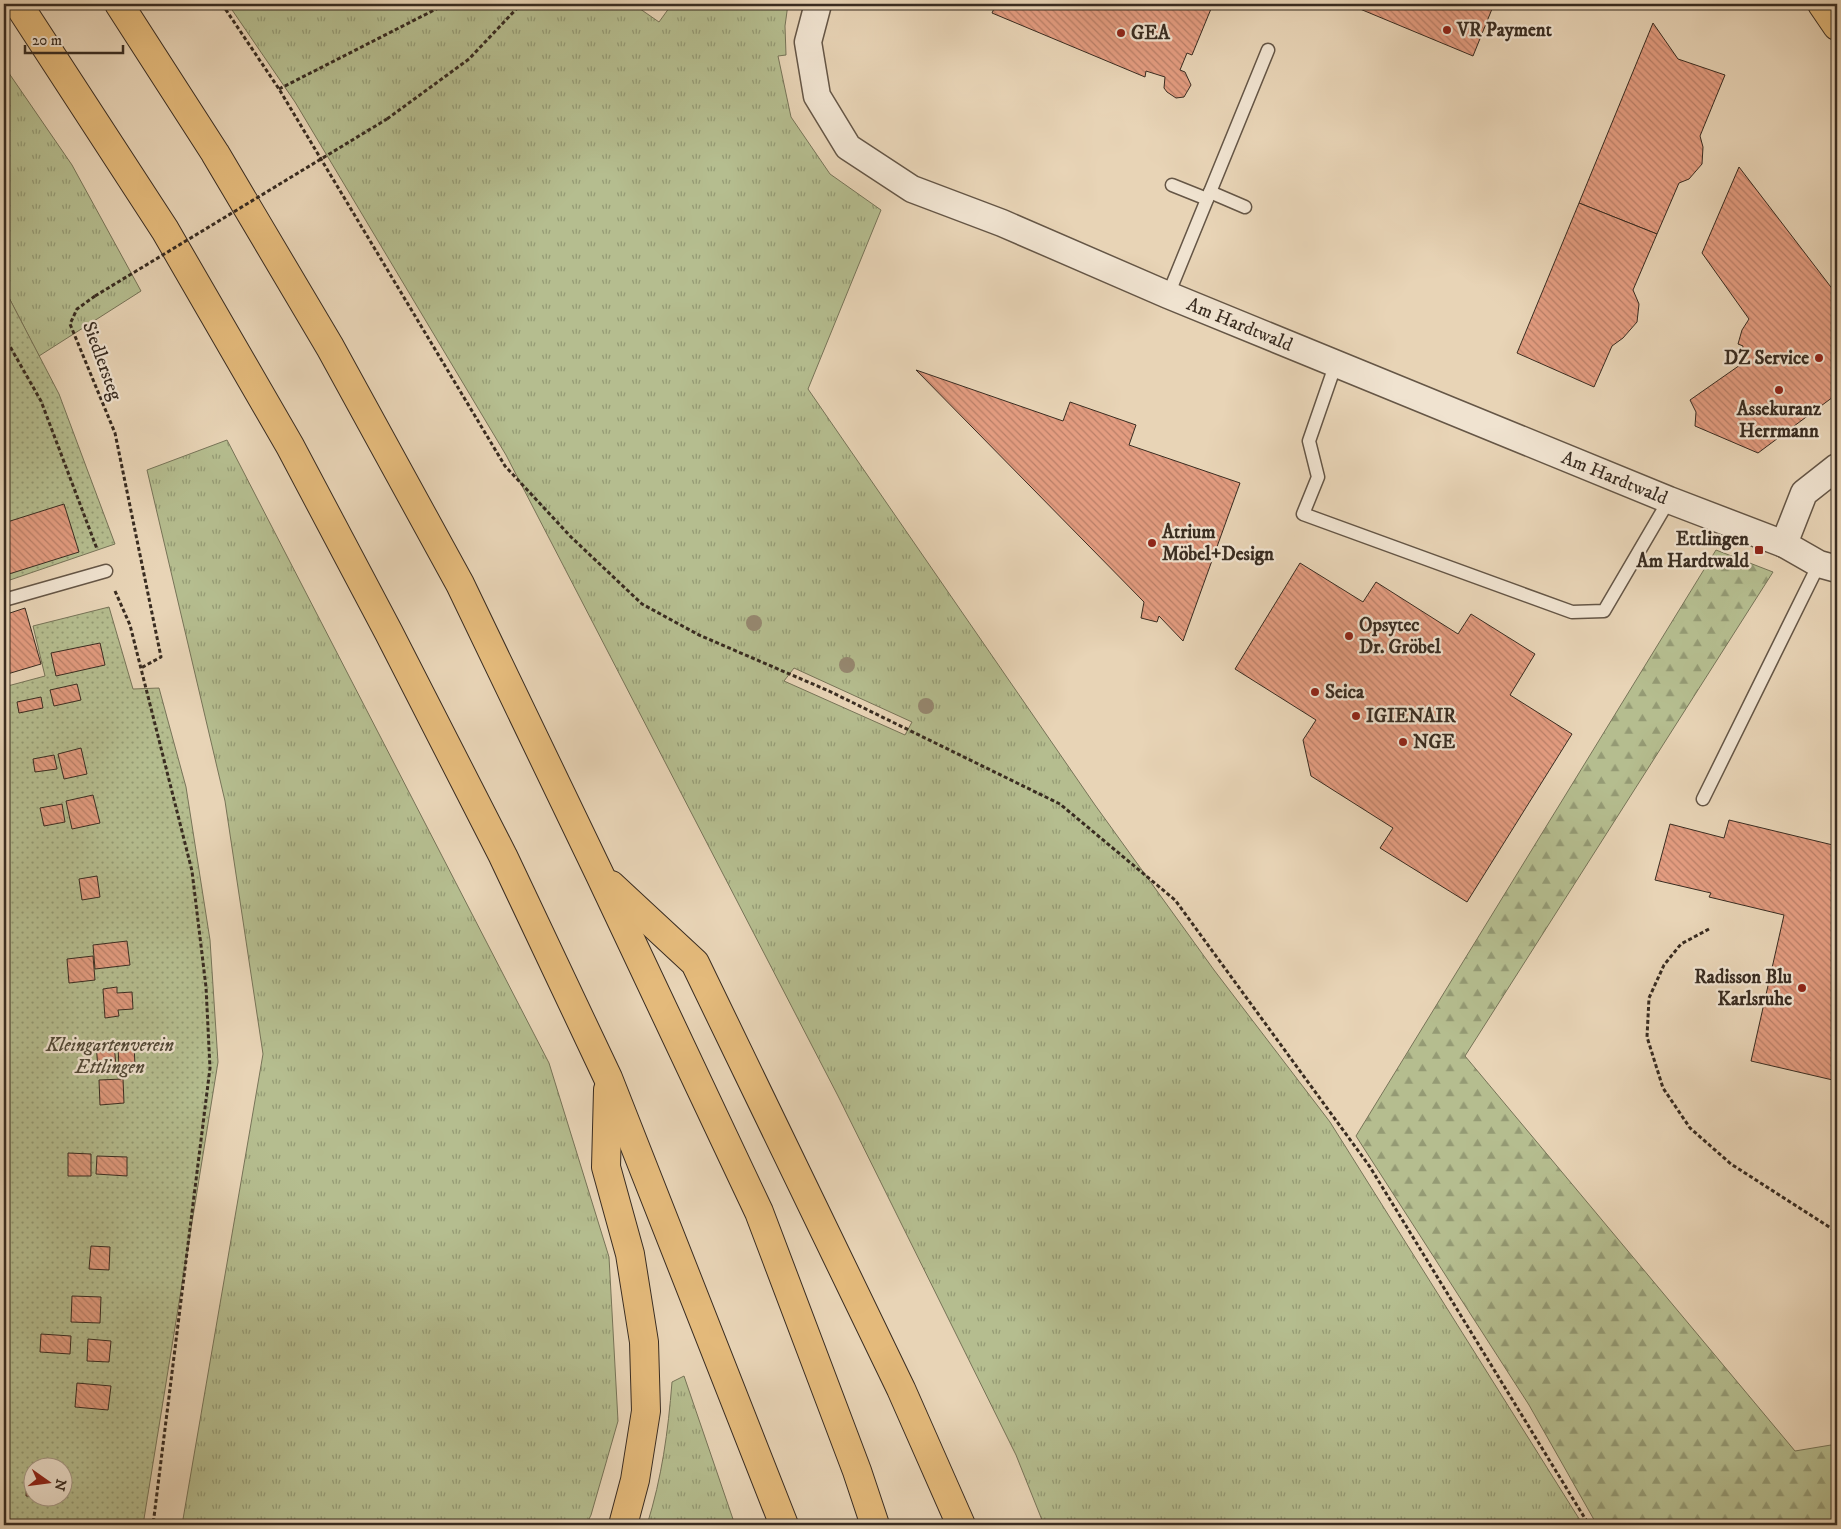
<svg xmlns="http://www.w3.org/2000/svg" width="1841" height="1529" font-family="'IM FELL DW Pica',serif">
<style>
.grass{fill:url(#grass-tufts);stroke:#777458;fill-rule:evenodd}
.forest{fill:url(#forest-firs);stroke:#777458}
.park{fill:url(#park-dots);stroke:#777458;fill-rule:evenodd}
.building{fill:url(#building-back-hatch);stroke:#392c21}
.lines{fill:none;stroke-linecap:round;stroke-linejoin:round}
.lane-casing{stroke:#655646;stroke-width:15}
.street-casing{stroke:#655646;stroke-width:29}
.highway-casing{stroke:#392c21;stroke-width:30}
.path{stroke:#392c21;stroke-width:3;stroke-dasharray:4 2.5;stroke-linecap:butt}
.lane{stroke:#f0e3d0;stroke-width:12}
.street{stroke:#f0e3d0;stroke-width:26}
.highway{stroke:#e4ba7b;stroke-width:28}
.path-bridge{stroke:#392c21;stroke-width:3;stroke-dasharray:4 2.5;stroke-linecap:butt}
.tree{fill:#968870}
.poi-dot{fill:#8f2418;stroke:#f0e3d0;stroke-width:2}
.labels{text-anchor:middle;dominant-baseline:central;stroke-width:4.5;stroke-linejoin:round;paint-order:stroke}
.poi-label{font-size:19px;font-weight:bold;fill:#392c21;stroke:#f0e3d0;text-anchor:start}
.street-label{font-size:19px;fill:#392c21;stroke:#f0e3d0}
.park-label{font-size:19px;font-style:italic;fill:#524937;stroke:#f0e3d0}
</style>
<defs>
<pattern id="grass-tufts" width="24" height="20" patternUnits="userSpaceOnUse" patternTransform="scale(1.25)"><rect width="24" height="20" fill="#b5bd8f"/><path d="M3 7l-1-3M5 7V3M7 7l1-3M15 17l-1-3M17 17v-4M19 17l1-3" fill="none" stroke="#949a74"/></pattern>
<pattern id="forest-firs" width="22" height="20" patternUnits="userSpaceOnUse" patternTransform="scale(1.25)"><rect width="22" height="20" fill="#b5bd8f"/><path d="M5 1l3.5 6h-7zM16 11l3.5 6h-7z" fill="#949a74"/></pattern>
<pattern id="park-dots" width="8" height="8" patternUnits="userSpaceOnUse" patternTransform="scale(1.25)"><rect width="8" height="8" fill="#b5bd8f"/><path d="M2 2h.1M6 6h.1" fill="none" stroke="#949a74" stroke-width="1.8" stroke-linecap="round"/></pattern>
<pattern id="building-back-hatch" width="6" height="6" patternUnits="userSpaceOnUse" patternTransform="scale(1.25)"><rect width="6" height="6" fill="#e39c80"/><path d="M-1 5l2 2M0 0l6 6M5-1l2 2" fill="none" stroke="#b97f68"/></pattern>
</defs>
<rect width="100%" height="100%" fill="#e8d4b6"/>
<filter id="stains"><feTurbulence type="fractalNoise" baseFrequency=".004" numOctaves="4"/><feColorMatrix values="0 0 0 0 .2 0 0 0 0 .09 0 0 0 0 .02 0 0 0 .5 -.17"/></filter>
<radialGradient id="worn" r=".72"><stop offset=".6" stop-color="#630" stop-opacity="0"/><stop offset="1" stop-color="#630" stop-opacity=".3"/></radialGradient>
<g class="grass">
<path d="M228,4H633L659,22L672,4H788L785,26L786,55L778,56L791,117L830,174L881,210L808,389L1095,805L1214,970L1330,1122L1583,1525H1044L1016,1455L838,1096L506,455L295,102ZM794,668L912,722L905,735L784,681Z"/>
<polygon points="4,66 72,165 141,291 39,356 4,288"/>
<polygon points="227,440 549,1063 609,1257 618,1421 591,1515 586,1525 182,1525 263,1054 225,801 147,470"/>
<path d="M684,1376L735,1525H647C662,1477 668,1432 672,1382Z"/>
</g>
<polygon class="forest" points="1716,550 1773,572 1465,1056 1795,1451 1837,1444 1837,1525 1597,1525 1529,1405 1356,1136"/>
<g class="park">
<polygon points="4,288 59,394 115,544 7,581 4,572"/>
<path d="M109,607L133,689L159,688L186,787L210,940L218,1062L143,1525H4V687L45,676L33,626ZM32,1466H62V1496H32Z"/>
</g>
<g class="building">
<polygon points="996,4 1213,4 1192,55 1187,53 1180,70 1185,72 1191,85 1184,97 1176,98 1167,92 1164,88 1165,77 1146,71 1145,77 992,13"/>
<polygon points="1348,4 1494,4 1473,56"/>
<polygon points="1653,23 1678,59 1725,75 1700,136 1703,147 1702,164 1689,179 1679,183 1657,234 1579,203"/>
<polygon points="1739,167 1837,295 1837,394 1758,453 1695,426 1696,412 1690,400 1740,365 1743,346 1738,344 1742,330 1749,319 1702,253"/>
<polygon points="1579,203 1657,234 1633,290 1639,304 1637,322 1623,338 1612,346 1594,387 1517,353"/>
<polygon points="916,370 1063,421 1070,402 1136,425 1129,445 1240,483 1183,641 1159,616 1157,622 1141,618 1144,602"/>
<polygon points="64,504 79,552 9,574 4,557 4,523"/>
<polygon points="1300,563 1363,602 1376,582 1458,634 1471,614 1535,654 1510,695 1572,734 1467,902 1380,848 1393,828 1311,776 1303,740 1316,720 1235,669"/>
<polygon points="25,608 41,664 4,675 4,615"/>
<polygon points="100,643 105,665 56,676 51,653"/>
<polygon points="77,684 81,700 54,706 50,690"/>
<polygon points="41,697 43,708 19,713 17,702"/>
<polygon points="81,748 87,774 64,779 58,754"/>
<polygon points="54,755 57,769 35,772 33,759"/>
<polygon points="93,795 100,823 72,829 66,801"/>
<polygon points="62,804 65,822 44,826 40,808"/>
<polygon points="1729,820 1837,846 1837,1081 1751,1061 1784,915 1709,897 1711,893 1655,880 1670,824 1724,838"/>
<polygon points="97,876 100,897 82,900 79,879"/>
<polygon points="127,941 130,965 95,969 93,945"/>
<polygon points="93,956 95,980 69,983 67,959"/>
<polygon points="117,987 117,993 132,992 133,1009 118,1010 119,1016 105,1018 103,989"/>
<polygon points="114,1043 116,1067 98,1068 96,1044"/>
<polygon points="134,1044 135,1066 119,1068 118,1046"/>
<polygon points="123,1079 124,1103 100,1105 99,1080"/>
<polygon points="68,1153 91,1154 91,1176 68,1176"/>
<polygon points="97,1156 127,1157 127,1176 96,1174"/>
<polygon points="91,1246 110,1247 109,1270 89,1269"/>
<polygon points="72,1296 101,1297 100,1323 71,1322"/>
<polygon points="41,1334 71,1336 70,1354 40,1352"/>
<polygon points="88,1339 111,1341 109,1362 87,1361"/>
<polygon points="77,1383 111,1386 108,1410 75,1407"/>
<polygon points="27,1474 32,1474 32,1496 44,1497 26,1496"/>
</g>
<g class="lines">
<g class="lane-casing">
<g id="lane">
<polyline points="1172,185 1207,199"/>
<polyline points="1210,192 1245,207"/>
<polyline points="1168,295 1268,50"/>
<polyline points="1336,363 1309,441 1318,477 1303,514 1572,612 1604,611 1669,500"/>
<polyline points="4,600 106,571"/>
<polyline points="1703,799 1819,564"/>
</g>
</g>
<g class="street-casing">
<g id="street">
<path id="s1" d="M818,4L808,42L817,96L848,147L912,189L1002,223L1168,295L1669,500L1784,544L1819,564L1837,569"/>
<polyline points="1784,544 1804,493 1837,467"/>
</g>
</g>
<g class="highway-casing">
<g id="highway">
<polyline points="18,4 165,230 290,446 389,633 503,856 608,1078 784,1525"/>
<polyline points="119,4 215,153 330,347 460,584 599,873 759,1212 857,1471 875,1525"/>
<polyline points="1822,4 1837,26"/>
<polyline points="611,885 695,963 901,1389 961,1525"/>
<polyline points="608,1090 606,1167 630,1254 644,1342 646,1411 635,1480 623,1525"/>
</g>
</g>
<g class="path">
<polyline points="222,4 279,89 505,466 571,537 642,604 699,635 829,691 1060,804 1175,900 1370,1167 1589,1525"/>
<polyline points="279,89 446,4"/>
<polyline points="387,119 469,59 521,4"/>
<polyline points="95,296 77,309 70,324 115,433 161,657 141,668"/>
<polyline points="4,336 41,401 97,549"/>
<polyline points="115,591 130,625 192,871 206,987 210,1068 153,1525"/>
<polyline points="1709,929 1681,944 1664,965 1649,998 1647,1037 1663,1088 1690,1128 1731,1164 1837,1232"/>
<polyline points="4,1033 7,1082 4,1162"/>
</g>
<use href="#lane" class="lane"/>
<use href="#street" class="street"/>
<use href="#highway" class="highway"/>
<polyline class="path-bridge" points="95,296 387,119"/>
</g>
<g class="tree">
<circle cx="754" cy="623" r="8"/>
<circle cx="847" cy="665" r="8"/>
<circle cx="926" cy="706" r="8"/>
</g>
<g class="poi-dot">
<circle cx="1447" cy="30" r="5"/>
<circle cx="1121" cy="33" r="5"/>
<circle cx="1819" cy="358" r="5"/>
<circle cx="1779" cy="390" r="5"/>
<circle cx="1152" cy="543" r="5"/>
<rect x="1754" y="545" width="10" height="10" rx="2.5"/>
<circle cx="1349" cy="636" r="5"/>
<circle cx="1315" cy="692" r="5"/>
<circle cx="1356" cy="716" r="5"/>
<circle cx="1403" cy="742" r="5"/>
<circle cx="1802" cy="988" r="5"/>
</g>
<g class="labels">
<g class="poi-label">
<text x="1457" y="30">VR Payment</text>
<text x="1131" y="33">GEA</text>
<text x="1809" y="358" text-anchor="end">DZ Service</text>
<text x="1779" y="409" text-anchor="middle">Assekuranz<tspan x="1779" dy="22">Herrmann</tspan></text>
<text x="1162" y="532">Atrium<tspan x="1162" dy="22">Möbel+Design</tspan></text>
<text x="1749" y="539" text-anchor="end">Ettlingen<tspan x="1749" dy="22">Am Hardtwald</tspan></text>
<text x="1359" y="625">Opsytec<tspan x="1359" dy="22">Dr. Gröbel</tspan></text>
<text x="1325" y="692">Seica</text>
<text x="1366" y="716">IGIENAIR</text>
<text x="1413" y="742">NGE</text>
<text x="1792" y="977" text-anchor="end">Radisson Blu<tspan x="1792" dy="22">Karlsruhe</tspan></text>
</g>
<g class="street-label">
<text stroke="none"><textPath href="#s1" startOffset="585">Am Hardtwald</textPath></text>
<text transform="translate(102 361) rotate(70)">Siedlersteg</text>
<text stroke="none"><textPath href="#s1" startOffset="990">Am Hardtwald</textPath></text>
</g>
<g class="park-label">
<text x="110" y="1045">Kleingartenverein<tspan x="110" dy="22">Ettlingen</tspan></text>
</g>
</g>
<rect width="1841" height="1529" fill="none" stroke="#e8d4b6" stroke-width="20"/>
<rect x="5" y="5" width="1831" height="1519" fill="none" stroke="#392c21" stroke-width="2.5"/>
<rect x="10" y="10" width="1821" height="1509" fill="none" stroke="#392c21"/>
<g transform="translate(48 1482) rotate(104)"><circle r="24" fill="#f0e3d0" stroke="#a79a8a"/>
<path d="M0-4L9 19L0 12L-9 19Z" fill="#8f2418"/>
<text y="-8" font-size="14" font-weight="bold" text-anchor="middle" fill="#392c21">N</text>
</g>
<path d="M25 45v8h98v-8" fill="none" stroke="#392c21" stroke-width="2.5"/>
<text x="32" y="45" font-size="15" fill="#392c21" stroke="#f0e3d0" stroke-width="4" paint-order="stroke">20 m</text>
<rect width="100%" height="100%" filter="url(#stains)"/>
<rect width="100%" height="100%" fill="url(#worn)"/>
</svg>
